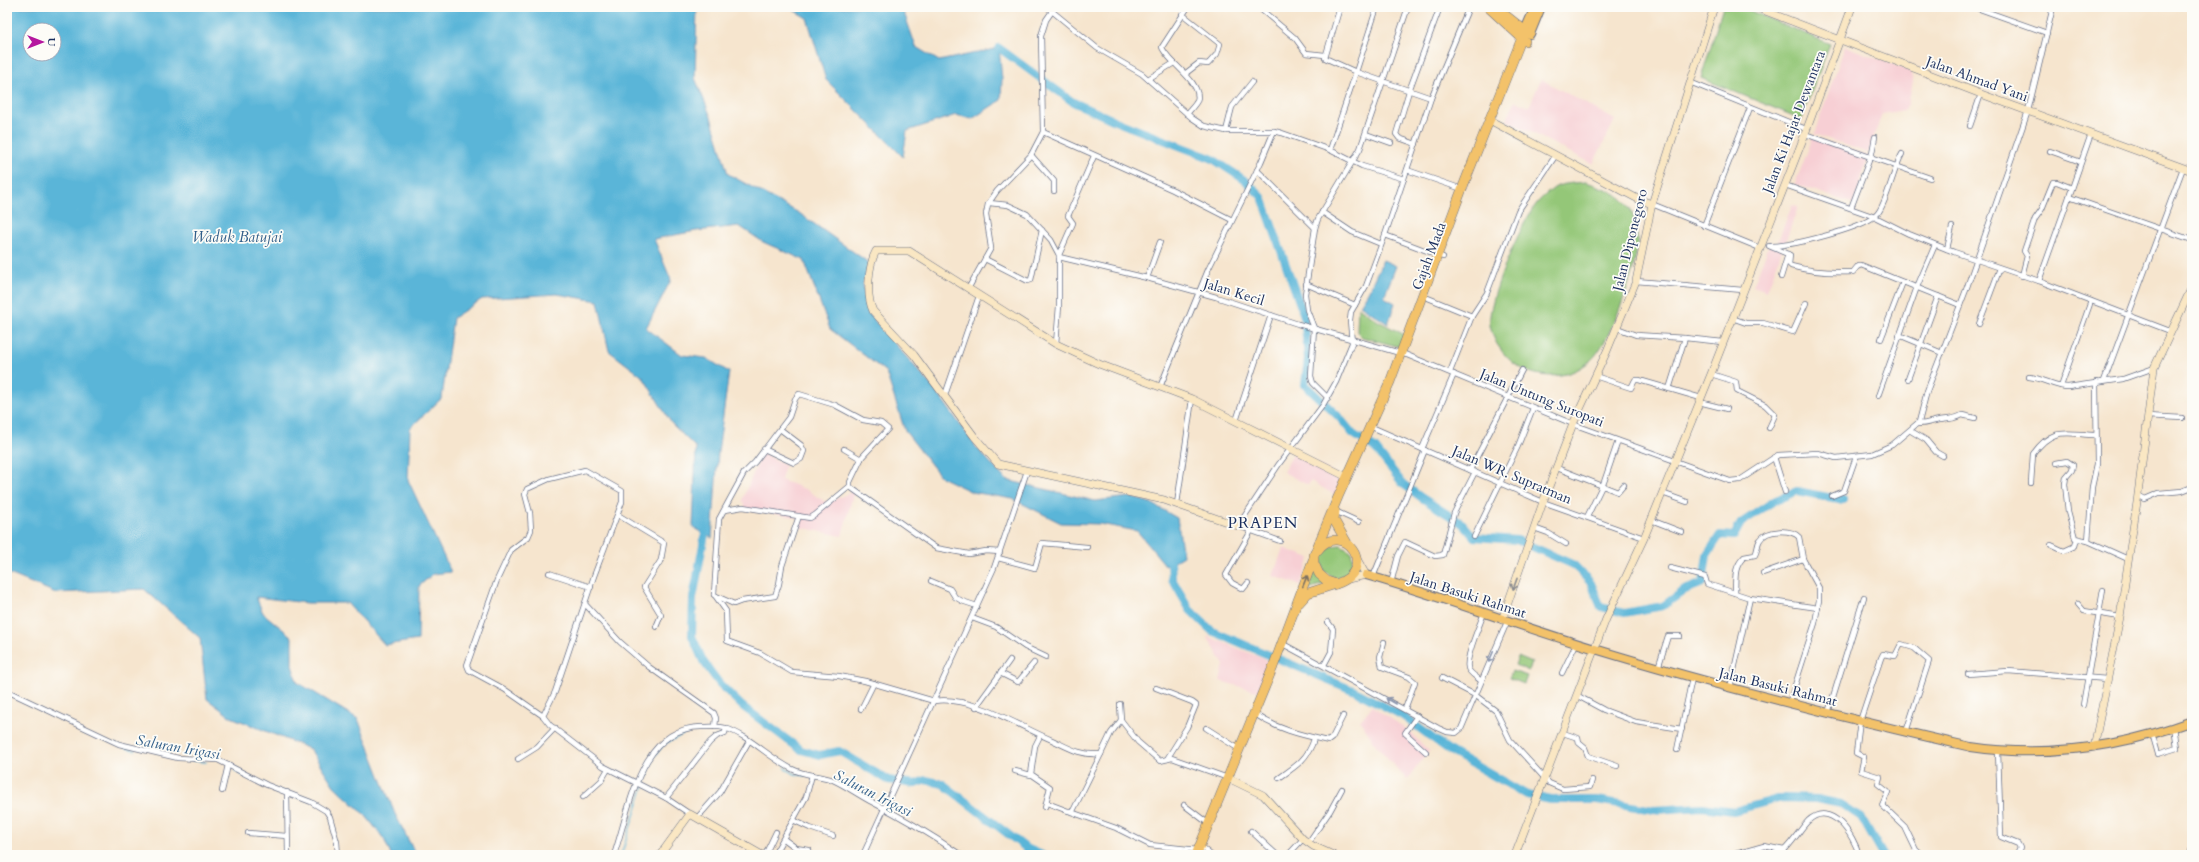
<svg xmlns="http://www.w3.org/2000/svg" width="2199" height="862" font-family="Cardo,serif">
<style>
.built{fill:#f7cfd4}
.green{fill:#94c778;stroke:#587b6b}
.water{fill:#5ab5d8;stroke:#3a729b;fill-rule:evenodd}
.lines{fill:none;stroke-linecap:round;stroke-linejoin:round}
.stream{stroke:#5ab5d8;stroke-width:1.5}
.river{stroke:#5ab5d8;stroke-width:8}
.street-casing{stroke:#686f85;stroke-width:6}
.secondary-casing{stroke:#686f85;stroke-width:8}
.primary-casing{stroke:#686f85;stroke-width:10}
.highway-casing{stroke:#686f85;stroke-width:10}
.street{stroke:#fff;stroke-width:4.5}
.secondary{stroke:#fae7c3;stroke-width:7}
.primary{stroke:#f3c26a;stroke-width:8}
.highway{stroke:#f3c26a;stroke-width:9}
.oneway{stroke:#7c7163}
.oneway2{stroke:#8a8b90}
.oneway3{stroke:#8d97ae}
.labels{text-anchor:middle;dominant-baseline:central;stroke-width:3.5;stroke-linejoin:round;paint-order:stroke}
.street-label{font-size:14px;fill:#1b2f5e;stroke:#fdfcf7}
.water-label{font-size:15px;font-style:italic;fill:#315e89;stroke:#fdfcf7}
.quarter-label{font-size:16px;letter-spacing:1px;fill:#1b2f5e;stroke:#fdfcf7}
</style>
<rect width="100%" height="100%" fill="#fdfcf7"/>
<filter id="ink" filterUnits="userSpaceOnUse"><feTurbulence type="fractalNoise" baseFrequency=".025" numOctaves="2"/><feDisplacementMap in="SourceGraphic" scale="8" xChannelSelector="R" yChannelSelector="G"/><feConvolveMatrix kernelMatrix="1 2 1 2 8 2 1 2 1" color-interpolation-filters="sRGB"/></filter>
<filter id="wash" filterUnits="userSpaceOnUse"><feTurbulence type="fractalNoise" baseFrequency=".012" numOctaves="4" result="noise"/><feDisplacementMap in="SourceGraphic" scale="16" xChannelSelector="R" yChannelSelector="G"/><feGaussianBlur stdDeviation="0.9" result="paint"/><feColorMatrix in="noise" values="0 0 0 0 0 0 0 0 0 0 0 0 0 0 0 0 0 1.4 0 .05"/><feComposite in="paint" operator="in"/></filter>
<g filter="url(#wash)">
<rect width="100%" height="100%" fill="#f6e5ce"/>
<g class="built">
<polygon points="1845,46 1910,71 1913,81 1908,105 1904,110 1882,114 1868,153 1814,134"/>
<polygon points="1541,79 1615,120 1593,164 1507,120 1515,101 1529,107"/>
<polygon points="1813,137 1868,156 1854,204 1795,184"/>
<polygon points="1792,205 1798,207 1785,243 1778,241"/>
<polygon points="1769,245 1782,250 1767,291 1753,286"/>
<polygon points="1295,451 1345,480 1338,497 1311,481 1308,485 1283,472"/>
<polygon points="762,453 785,465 781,480 805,489 827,503 854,491 842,536 799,527 800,518 746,509 742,500"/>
<polygon points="1283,548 1310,558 1300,585 1273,576"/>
<polygon points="1207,636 1272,662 1260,692 1220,681 1224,665"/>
<polygon points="1372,706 1408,730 1429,751 1407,780 1376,745 1360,721"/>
</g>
<g class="green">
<polygon points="1723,7 1741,7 1830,44 1801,119 1701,78"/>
<path d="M1586,182C1603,188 1622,193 1631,211C1636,222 1638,237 1637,249C1634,275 1610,343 1591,360C1563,386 1519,379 1499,347C1495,342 1491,331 1490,325C1486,302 1522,220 1538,202C1542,197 1549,192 1554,188C1561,183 1577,183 1586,182Z"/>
<polygon points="1358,307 1378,321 1405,335 1400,347 1362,337 1357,332"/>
<path d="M1341,545L1351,551L1354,570L1336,579L1324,571C1318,558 1325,545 1341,545Z"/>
<polygon points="1314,569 1327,583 1308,589"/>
<polygon points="1518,657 1532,663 1529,671 1515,665"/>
<polygon points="1512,671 1527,676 1524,684 1509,678"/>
</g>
<g class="water">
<path d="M7,7H697L695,78L711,117L728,174L799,213L869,263L863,284L866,307L875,321L936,391L976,447L1006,480L1095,501L1130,497L1151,503L1177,518L1183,556L1166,566L1137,531L1100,524L1061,523L1013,499L972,492L941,477L905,431L886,372L830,329L804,260L763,242L739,226L696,231L654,239L671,280L646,328L682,355L706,358L729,372L718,452L712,538L693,527L696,448L672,424L643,377L609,351L598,301L557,294L482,299L453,318L442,398L410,428L408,480L451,572L433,574L419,586L418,640L385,645L347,603H307L256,597L263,613L292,637V665L297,682L358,719L395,814L416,855H391L384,839L366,816L334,786L310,749L231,717L207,699L200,638L144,589L56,593L7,573ZM30,30H54V54H30Z"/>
<polygon points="788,7 902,7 916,47 939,61 999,48 1002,79 1001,100 972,119 956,115 907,131 903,157 826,80 807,18"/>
<polygon points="1383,260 1396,266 1384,297 1395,303 1388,324 1360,305 1368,292"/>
</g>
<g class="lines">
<g class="stream">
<polyline points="125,748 135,750"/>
<polyline points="186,760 206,762"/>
<polyline points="785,768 795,774 806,776"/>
<polyline points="235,771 253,780"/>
<polyline points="621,855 653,758 664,744 688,732"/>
</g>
<g class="river">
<polyline points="999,48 1073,102 1120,123 1213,159 1246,181 1262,197 1304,316 1308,358 1305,385 1339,417 1353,434 1375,448 1403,484 1422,498 1463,524 1474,537 1517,540 1574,565 1591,583 1601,607 1624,613 1663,606 1685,590 1703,583 1707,555 1720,535 1734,536 1741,523 1774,501 1797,491 1843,500"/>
<polyline points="705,534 693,598 692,636 703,661 719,683 742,706 801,750 820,755 839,751 888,780 915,784 926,780 943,784 1026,848 1042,855"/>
<polyline points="1171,563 1172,579 1190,610 1212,631 1355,691 1403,716 1450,751 1527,795 1551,800 1597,800 1654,810 1702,807 1734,811 1781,798 1817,799 1841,804 1861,817 1883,855"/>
</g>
</g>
</g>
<g filter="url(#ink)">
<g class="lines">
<g class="street-casing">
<g id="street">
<polyline points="1047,7 1097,48 1142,74 1192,118 1204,126 1226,131 1274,131 1282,133 1330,150 1362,166 1404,179"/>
<polyline points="1258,7 1295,38 1306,53 1325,55"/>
<polyline points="1340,7 1325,58 1356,72 1377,7"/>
<polyline points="1974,7 2047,33"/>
<polyline points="1182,14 1220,44 1217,54 1208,64 1199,63 1186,73"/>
<polyline points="1148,79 1174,63"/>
<polyline points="1692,83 1806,129"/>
<path d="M1187,114C1190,110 1195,105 1197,101C1204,83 1166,61 1162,47L1188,7"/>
<polyline points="1970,126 1981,94"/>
<polyline points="1226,131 1232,107 1252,82"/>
<polyline points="1043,132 1173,190 1232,220"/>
<polyline points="1366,134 1391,143"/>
<polyline points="1805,134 1930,178"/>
<polyline points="1416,144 1399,138 1396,134 1409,91 1440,7"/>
<polyline points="1330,150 1356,72 1431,98"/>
<polyline points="2050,151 2081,162"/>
<polyline points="1031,155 1054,181 1054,191"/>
<polyline points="1871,158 1875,137"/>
<polyline points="1257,170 1315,228"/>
<polyline points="1407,170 1462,189"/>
<polyline points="1785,185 1875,217 1909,234 1954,252 2039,281 2170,331"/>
<polyline points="2069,197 2091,134"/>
<polyline points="989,203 1008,205 1027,214 1051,240 1059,255"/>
<polyline points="1652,204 1760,248"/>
<polyline points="1851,208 1870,158"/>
<polyline points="1322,212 1352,232 1381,244"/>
<polyline points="1704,226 1750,108"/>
<path d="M1769,246L1790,255L1789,264L1791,266C1812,272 1832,273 1853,272L1857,267L1861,265L1960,305"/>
<path d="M1771,246C1790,246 1867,228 1878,213C1887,202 1893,170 1902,154"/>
<polyline points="1947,249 1952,227"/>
<polyline points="1059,257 1147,278 1216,297 1298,324 1407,355 1573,424 1730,481 1740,480 1778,455 1818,453 1836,458 1872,454 1892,445 1919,422 1927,391 1966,290 2028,111 2053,7"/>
<polyline points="1443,257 1385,235 1431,98 1469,7"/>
<polyline points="985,259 1028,281 1031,280 1042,230"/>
<polyline points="2022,276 2027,256 2024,251 2035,219 2042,209 2053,182 2057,182 2072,188"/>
<polyline points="1781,277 1788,254"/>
<polyline points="1147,278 1160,242"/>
<polyline points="1636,281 1743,290"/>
<polyline points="2039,281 2069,197 2192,240"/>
<polyline points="1306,284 1355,305"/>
<polyline points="968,289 991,248 986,214 988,204 997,191 1031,155 1043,132 1041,36 1046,20 1055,7"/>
<polyline points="1428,298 1472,316"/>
<polyline points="1732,318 1746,323 1763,323 1793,332 1806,303"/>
<polyline points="1979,324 2000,268"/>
<polyline points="1617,328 1636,335 1685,338"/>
<polyline points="1899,335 1942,353"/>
<polyline points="1881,339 1903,282"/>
<polyline points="1056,344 1059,306 1059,255 1073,223 1068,216 1094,156"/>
<polyline points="1450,372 1472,316 1487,293 1518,211 1556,155"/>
<polyline points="1711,374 1736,382 1737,391 1765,405 1775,415 1769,428"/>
<polyline points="1595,376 1631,388 1635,380 1639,380 1701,398"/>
<path d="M2029,377C2043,378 2055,387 2068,387L2123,379L2154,368"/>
<polyline points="1908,379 1938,296"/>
<polyline points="2104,381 2183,168"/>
<polyline points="2061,386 2091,301"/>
<polyline points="1160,387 1208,270 1261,162 1274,131"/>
<polyline points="1669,389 1685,338 1723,342"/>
<polyline points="945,395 979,296"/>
<polyline points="1878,396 1917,287 1935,245"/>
<polyline points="1328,398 1313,383 1311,376 1314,328 1307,310 1305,294 1315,228 1318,219 1360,149 1408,7"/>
<polyline points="1699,402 1727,409"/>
<polyline points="2147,416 2182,418"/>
<polyline points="1236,421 1271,315"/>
<path d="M1918,424C1929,424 1931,421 1940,420C1949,418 1954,420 1962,415L1975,418"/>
<polyline points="1374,428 1543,502 1644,538"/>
<polyline points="1911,431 1926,440 1936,452 1943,456"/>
<polyline points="764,449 794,463 801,459 804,451 801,445 780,429"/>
<polyline points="844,449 861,459"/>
<polyline points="1422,449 1454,374"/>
<polyline points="1774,457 1785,492"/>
<polyline points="2056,463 2067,461 2073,465 2072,470 2066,477 2065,484 2068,512 2075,538 2088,541 2092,487 2097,464 2096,382"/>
<polyline points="1557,468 1618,492 1624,485"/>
<polyline points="1470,470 1522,370"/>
<path d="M2031,483L2033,454C2053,426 2066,434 2095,435"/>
<polyline points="1662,493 1687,502"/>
<polyline points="2138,495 2145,499 2159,493 2182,491 2192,487"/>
<polyline points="1832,496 1844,491 1856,457"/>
<polyline points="1177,504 1192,399"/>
<polyline points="725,510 743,507 810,518 815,515 850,486"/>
<polyline points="1335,511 1359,522"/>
<polyline points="618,515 664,543 661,560 644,587 661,615 656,627"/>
<polyline points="1587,517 1604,482 1618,441"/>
<polyline points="1651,520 1682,532"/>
<polyline points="1534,528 1548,533 1566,544"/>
<polyline points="1474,537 1518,446 1533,408"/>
<polyline points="1280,541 1238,526 1279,464 1323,405 1336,382 1352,343 1350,320 1351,312 1366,286 1385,235"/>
<polyline points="2088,541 2128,559"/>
<polyline points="2051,545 2064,551 2075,546 2077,539"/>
<path d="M1000,552L986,551L969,554L936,548L850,487V482L862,457L888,429L881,423L863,420L835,405L799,394L795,399L789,417L755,462L744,473L719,519L714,594L726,611L727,641L760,653L792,672L839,676L865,681L934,701C972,695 1018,726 1052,740C1069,748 1081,756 1101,754L1111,733L1121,720"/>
<polyline points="998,558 1035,568 1042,543 1087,547"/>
<polyline points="1670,568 1705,577 1707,584 1750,598 1818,608"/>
<polyline points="549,573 591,587"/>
<polyline points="1763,573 1803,559"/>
<polyline points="1373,577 1425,450"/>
<polyline points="931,581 950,589 955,597 962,601 977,606"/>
<polyline points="1248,583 1243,589 1232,583 1226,575 1251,531"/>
<polyline points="1391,583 1398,556 1405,542 1435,556 1443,555 1454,513 1475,472"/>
<path d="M1735,593C1736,578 1733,568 1744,557L1755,555C1758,550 1757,544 1760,540C1767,529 1791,529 1799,537L1803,559L1819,588V600L1815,623L1789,704"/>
<polyline points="714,595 734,604 742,601 775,596 779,584 782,566 799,516"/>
<polyline points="585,604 620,642 649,667 714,713 716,718 715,727"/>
<polyline points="2078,604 2084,611 2120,617"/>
<polyline points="972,618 996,627 1025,647 1046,657"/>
<polyline points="1384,642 1380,657 1382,667 1409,677 1415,682 1405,709"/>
<polyline points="1283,644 1438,728 1447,732 1456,733 1461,729 1507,622"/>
<polyline points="1324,665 1331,652 1333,629 1328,622"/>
<polyline points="1658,668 1668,636 1680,636"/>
<polyline points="1000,673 1018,682 1034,663"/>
<polyline points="1562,673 1576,644"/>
<polyline points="1968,674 2008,671 2107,679"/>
<polyline points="1442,678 1475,695 1496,711 1510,740 1549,783 1563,789 1590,787 1592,780"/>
<path d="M1481,681C1477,677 1469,673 1468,668C1465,658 1480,624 1484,613"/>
<polyline points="1156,688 1192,702 1196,705 1187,727 1167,759"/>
<polyline points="1730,688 1750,598"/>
<polyline points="7,691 119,744 178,758 218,760 267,785 311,802 326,811 330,817 337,842 338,855"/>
<polyline points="1578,696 1604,710 1636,722 1682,729"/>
<polyline points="1120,704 1121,720 1138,742 1160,761 1172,758 1228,778"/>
<polyline points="2083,705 2103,590"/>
<polyline points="976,707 1010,660"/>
<polyline points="861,709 874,683"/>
<polyline points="1828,713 1864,597"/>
<path d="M1255,714C1278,730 1302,735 1328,741L1332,738L1343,716"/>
<polyline points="543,716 504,689 469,670 467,665 497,580 511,550 528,537 531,530 530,513 525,494 527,489 549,479 585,470 622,491 622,502 594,576 555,692 543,716 550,725 603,766 666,798 690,814"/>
<polyline points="1417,716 1405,733 1426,752"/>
<polyline points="1206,728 1239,749"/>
<polyline points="1906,732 1929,661 1914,648 1901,644 1895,656 1883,654 1881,658 1860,721 1856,753 1864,757 1861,771 1880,777 1878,784 1888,792 1882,805 1905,827 1916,850 1922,855"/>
<polyline points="1563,733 1578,738 1579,743 1585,748 1588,756 1617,766"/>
<polyline points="2152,733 2158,754 2177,748 2174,727"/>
<polyline points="1040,736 1035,746 1031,774 1050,787 1045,807"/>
<polyline points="1677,750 1692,678"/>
<polyline points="1998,751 2001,837 2018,844 2020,848 2017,855"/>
<polyline points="518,759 537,747 555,728"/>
<polyline points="1015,771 1031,775"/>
<path d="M1279,778C1295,767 1308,759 1314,739"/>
<polyline points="222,791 228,765"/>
<polyline points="287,792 288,855"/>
<polyline points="583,797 601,781 608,769"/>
<polyline points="666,798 710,742 717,736 725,733 726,728"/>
<polyline points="1047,803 1068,811 1073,811 1101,754"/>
<polyline points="1184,805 1209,824"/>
<polyline points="1071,812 1116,828 1150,845 1198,850"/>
<polyline points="697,818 720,792 749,741"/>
<polyline points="795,821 810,828 833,836"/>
<polyline points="1251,831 1277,855"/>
<polyline points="248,833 287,836"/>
<polyline points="784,839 796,848 809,850"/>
<polyline points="1308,843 1330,811 1342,789"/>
<polyline points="1200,846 1211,855"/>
<path d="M614,855C630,809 639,728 701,727C708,727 718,726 725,728C750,736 769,758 792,769C805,776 820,775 833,780C846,786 857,794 870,801C902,817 932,835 961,855"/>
<polyline points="765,855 776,832"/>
<polyline points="774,855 806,797 812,775"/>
<polyline points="863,855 994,568 1027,471"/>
<polyline points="1288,855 1303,839"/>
<polyline points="1732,855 1764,846 1784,850 1784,855"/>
<path d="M1765,855C1771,853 1779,853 1784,850C1790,846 1801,828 1808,821C1831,799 1854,836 1859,855"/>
<polyline points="2191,855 2191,851"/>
</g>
</g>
<g class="secondary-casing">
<g id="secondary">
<polyline points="1755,7 1981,94 2192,171"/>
<polyline points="1495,123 1638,199 1652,204"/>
<path d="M1238,526L1164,500L998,464L974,436L914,355L873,311C866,296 868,266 876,251H909L1056,344L1099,364L1192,399L1347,477"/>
<polyline points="1348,579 1366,575 1357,559"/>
<polyline points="1502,620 1543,502 1573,424 1607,351 1636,281 1652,204 1714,7"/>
<polyline points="2094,747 2120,617 2137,502 2154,368 2192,287"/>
<polyline points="1228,778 1263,795 1303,839 1313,846 1333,855"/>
<polyline points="660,855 690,814 762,855"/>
<polyline points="1515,855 1606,619 1644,538 1711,374 1805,134 1852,7"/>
</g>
</g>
<g class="primary-casing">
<g id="primary">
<polyline points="1525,30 1535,7"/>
<polyline points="1530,34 1541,7"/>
<path d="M1366,575C1443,597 1518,626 1595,649C1719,687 1845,718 1971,747C2045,758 2121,747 2192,721"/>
</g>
</g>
<g class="highway-casing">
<g id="highway">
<polyline points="1488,7 1525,41"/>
<polyline points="1495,7 1528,33"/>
<polyline points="1335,511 1334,520 1347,543"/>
<path d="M1318,550C1341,519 1381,569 1336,584L1327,581L1319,574L1314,563V555L1338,497L1390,382L1462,189L1525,30"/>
<polyline points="1299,603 1308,593 1336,584"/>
<polyline points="1196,855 1273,667 1313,560"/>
</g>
</g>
<use href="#street" class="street"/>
<use href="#secondary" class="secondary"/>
<use href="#primary" class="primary"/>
<use href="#highway" class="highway"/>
</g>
<defs><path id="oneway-shaft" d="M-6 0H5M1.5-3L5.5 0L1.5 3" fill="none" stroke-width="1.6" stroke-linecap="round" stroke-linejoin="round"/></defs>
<use class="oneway" href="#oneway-shaft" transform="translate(1305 581) rotate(-68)"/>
<use class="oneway2" href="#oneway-shaft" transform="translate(1515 584) rotate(110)"/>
<g class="oneway3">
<use href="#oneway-shaft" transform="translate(1491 657) rotate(114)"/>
<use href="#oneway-shaft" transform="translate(1391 701) rotate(-150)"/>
</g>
</g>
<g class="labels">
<g class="street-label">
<text transform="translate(1977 79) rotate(20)">Jalan Ahmad Yani</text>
<text transform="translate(1794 122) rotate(-69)">Jalan Ki Hajar Dewantara</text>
<text transform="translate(1630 240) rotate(-76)">Jalan Diponegoro</text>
<text transform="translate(1429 256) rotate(-69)">Gajah Mada</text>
<text transform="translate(1234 292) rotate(17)">Jalan Kecil</text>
<text transform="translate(1542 398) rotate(22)">Jalan Untung Suropati</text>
<text transform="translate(1512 475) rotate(23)">Jalan WR. Supratman</text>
<text transform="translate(1468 595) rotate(18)">Jalan Basuki Rahmat</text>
<text transform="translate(1778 687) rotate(14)">Jalan Basuki Rahmat</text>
</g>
<g class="water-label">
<text x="237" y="237">Waduk Batujai</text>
<text transform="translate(178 747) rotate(10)">Saluran Irigasi</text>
<text transform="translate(873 793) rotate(27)">Saluran Irigasi</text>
</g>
<g class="quarter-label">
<text x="1263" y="523">PRAPEN</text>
</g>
</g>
<rect width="2199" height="862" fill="none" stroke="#fdfcf7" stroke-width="24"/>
<g transform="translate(42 42) rotate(90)"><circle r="19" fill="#fdfcf7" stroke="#a3aaba"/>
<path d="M0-3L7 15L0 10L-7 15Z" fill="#b5179e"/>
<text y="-6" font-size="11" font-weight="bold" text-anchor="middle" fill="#1b2f5e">U</text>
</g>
</svg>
